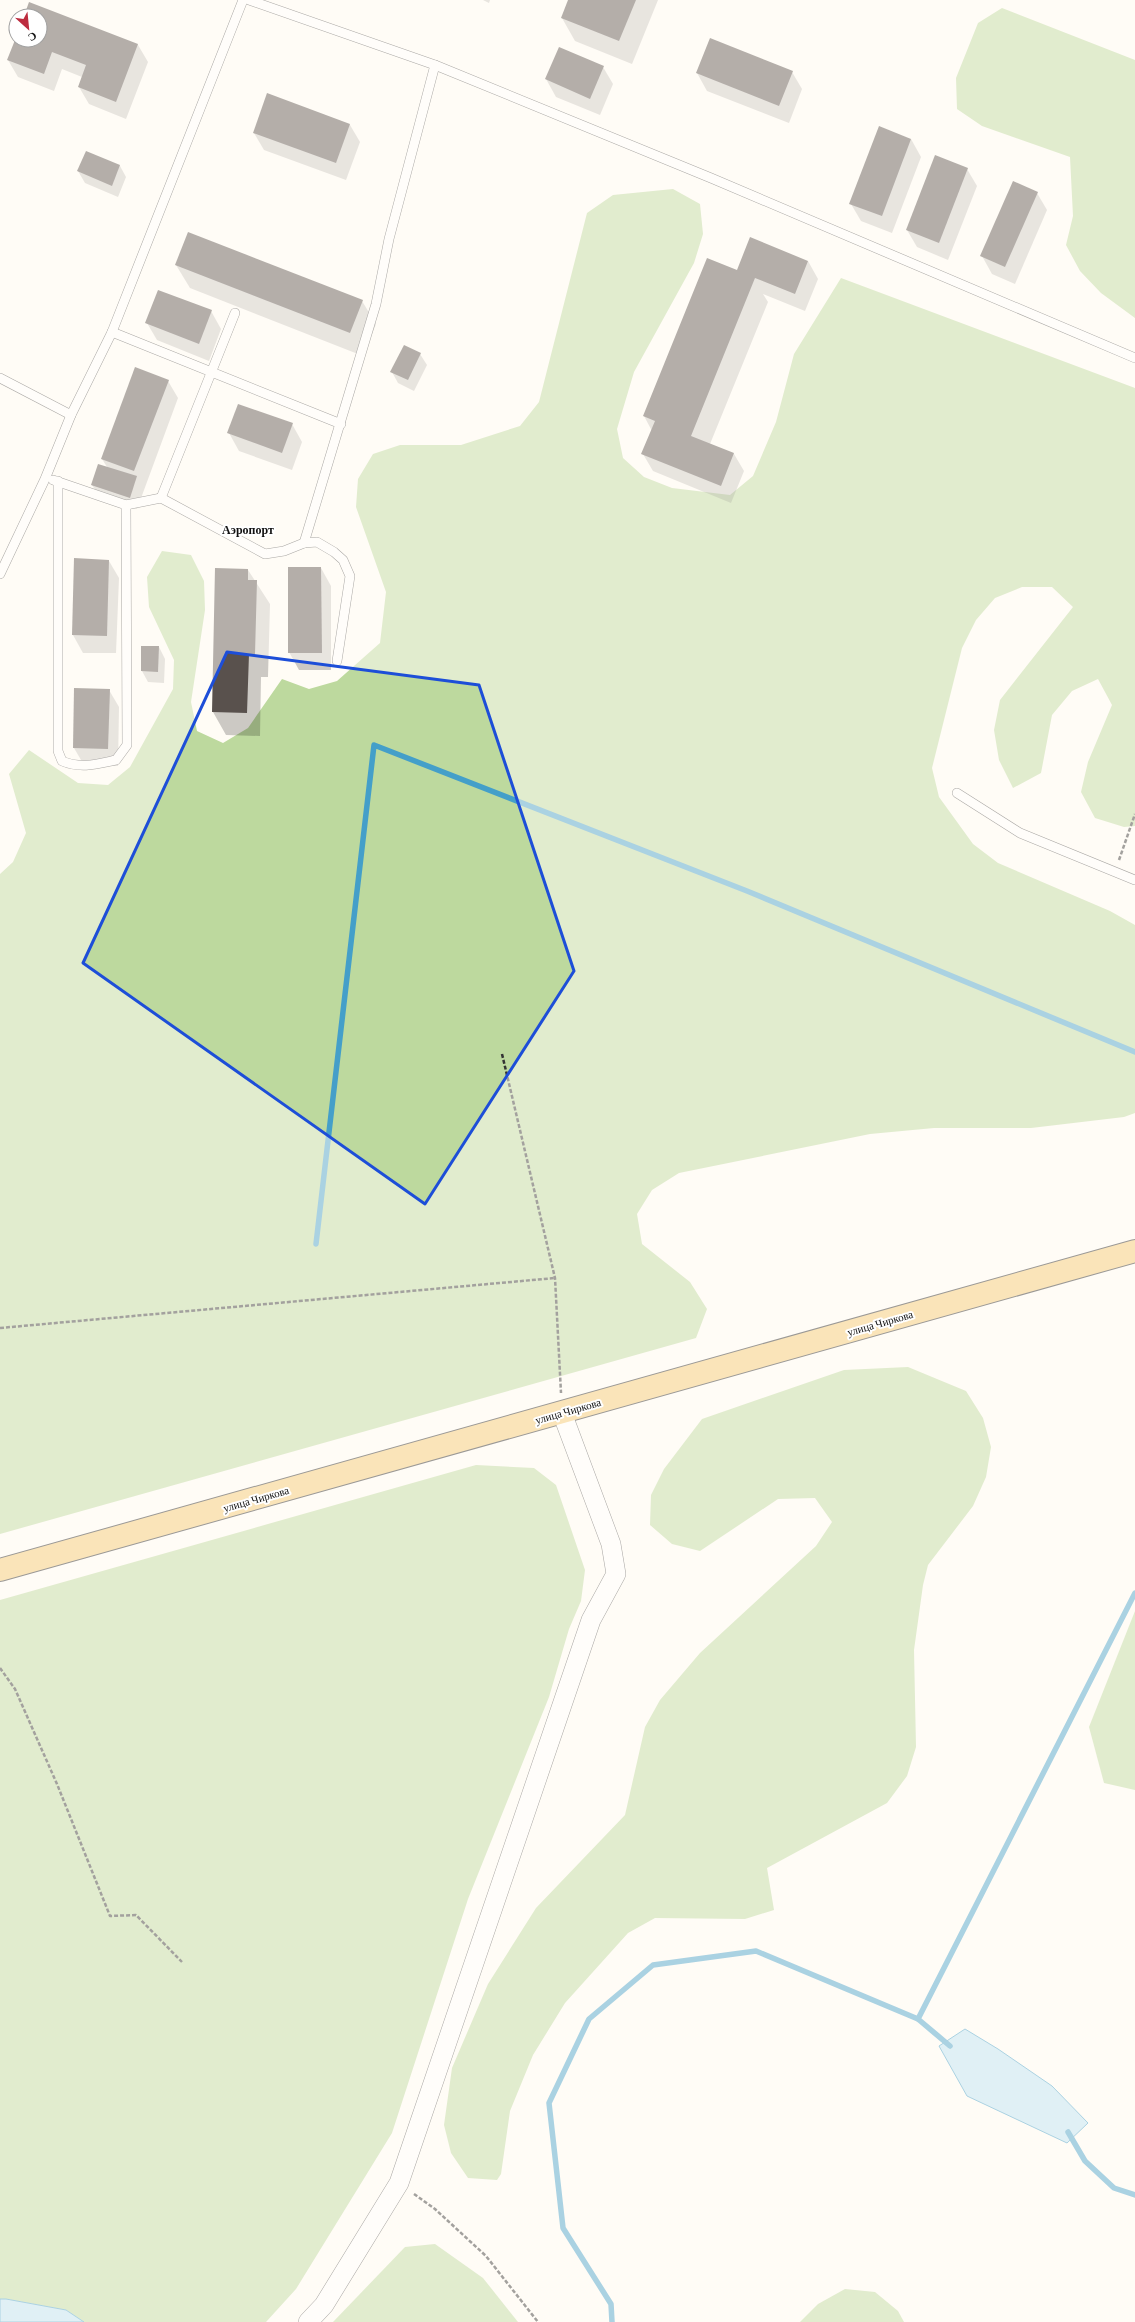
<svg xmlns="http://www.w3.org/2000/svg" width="1135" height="2322" font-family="'Crimson Pro',serif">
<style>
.forest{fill:#bdd99e}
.water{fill:#bbe3f4;stroke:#449fc9}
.shadow{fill:#0003}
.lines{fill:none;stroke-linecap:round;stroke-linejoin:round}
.stream{stroke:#449fc9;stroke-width:5.5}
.building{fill:#59514d}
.lane-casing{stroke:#444;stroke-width:10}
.street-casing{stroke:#444;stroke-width:20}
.primary-casing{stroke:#222;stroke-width:24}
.path{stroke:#333;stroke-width:2.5;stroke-dasharray:4 2;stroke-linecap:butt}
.lane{stroke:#fff;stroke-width:9}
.street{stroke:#fff;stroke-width:19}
.primary{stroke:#f3c870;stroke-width:22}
.marked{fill:none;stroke:#1d4ed8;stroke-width:3;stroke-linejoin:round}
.labels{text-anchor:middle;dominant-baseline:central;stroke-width:4;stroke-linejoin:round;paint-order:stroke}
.street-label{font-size:11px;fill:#111;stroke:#fff}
.neighbourhood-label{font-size:12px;font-weight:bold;fill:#111;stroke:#fff}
</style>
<rect width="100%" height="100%" fill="#fffcf5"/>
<g class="forest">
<polygon points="1002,8 1135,60 1135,318 1101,293 1080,271 1066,245 1073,216 1070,157 982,126 957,109 956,78 978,23"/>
<polygon points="673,189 700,204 703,234 694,263 634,372 617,429 623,458 644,477 672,488 730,495 753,476 776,422 794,354 841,278 1135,388 1135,826 1124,827 1095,818 1081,792 1088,762 1112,705 1098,679 1072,691 1052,715 1041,773 1013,788 999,760 994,730 1000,700 1073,607 1052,587 1022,587 995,598 976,620 962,648 932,768 939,797 973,844 998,863 1110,911 1135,925 1135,1113 1124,1117 1031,1128 934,1128 870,1134 679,1173 652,1190 637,1214 642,1244 690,1282 707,1309 696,1338 0,1534 0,874 13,862 26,833 9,774 29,750 78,783 108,785 130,767 173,689 174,660 149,607 147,577 162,551 191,555 204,581 205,610 191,702 197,731 223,743 248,728 282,679 309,689 337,681 380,643 386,592 356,507 358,479 373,454 400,445 461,445 520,426 539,402 587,213 613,195"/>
<polygon points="908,1367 966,1391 983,1418 991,1447 986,1477 973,1506 928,1565 923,1585 914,1650 916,1747 907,1776 887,1803 767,1868 774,1910 745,1919 655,1918 628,1933 565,2003 533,2055 510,2111 501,2174 497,2180 468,2178 451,2153 444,2125 452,2068 488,1984 536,1908 625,1815 645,1727 660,1700 700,1653 816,1546 832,1522 815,1498 778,1499 700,1551 672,1544 650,1525 651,1495 664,1469 702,1419 844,1370"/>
<polygon points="476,1465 534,1468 556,1485 585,1570 581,1601 569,1629 549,1697 468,1899 392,2133 296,2289 266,2322 84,2322 66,2310 6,2299 0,2299 0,1600"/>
<polygon points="1135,1611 1135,1790 1104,1783 1089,1727"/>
<polygon points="435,2244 483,2278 518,2322 333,2322 405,2247"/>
<polygon points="845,2289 875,2292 898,2311 904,2322 800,2322 818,2304"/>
</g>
<g class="water">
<polygon points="965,2029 998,2049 1052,2086 1088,2123 1067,2143 967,2096 939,2046"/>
<polygon points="0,2299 6,2299 66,2310 84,2322 0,2322"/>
</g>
<g class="shadow">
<polygon points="483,0 490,0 489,3"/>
<polygon points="569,0 658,0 632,64 575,41 562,18"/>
<polygon points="30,4 138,45 148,62 126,119 89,104 79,87 82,77 62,69 54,91 18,77 8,60 16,40 40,40 40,16 25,16"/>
<polygon points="710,40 792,72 802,89 789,123 707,91 697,73"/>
<polygon points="603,67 613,84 600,115 556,97 546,79"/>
<polygon points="350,125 360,142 346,180 264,150 254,133"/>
<polygon points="911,139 921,157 892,233 861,221 851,204"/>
<polygon points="120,166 126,177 118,197 85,183 78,171"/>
<polygon points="967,169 977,186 948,260 917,247 907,230"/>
<polygon points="1037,193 1047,210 1015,284 992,274 982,256"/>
<polygon points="808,261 818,279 805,311 763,294 768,302 710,444 734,454 744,471 731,503 653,471 643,454 652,431 644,416 737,272"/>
<polygon points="176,265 362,301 376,324 363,356 190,288"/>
<polygon points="211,311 221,329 209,361 157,340 147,323"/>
<polygon points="420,354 427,365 414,391 398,383 392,372"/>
<polygon points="168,381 178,398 137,509 99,496 92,485 107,467 102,459"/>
<polygon points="292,424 302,442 292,470 239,451 229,433"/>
<polygon points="75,559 109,561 119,578 116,653 83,653 73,635"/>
<polygon points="321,568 331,586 331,670 299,670 289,652"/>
<polygon points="216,569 248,570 270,604 268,677 261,677 260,736 226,735 213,712"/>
<polygon points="159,647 165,659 164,683 148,682 142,671"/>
<polygon points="109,690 119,707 118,766 84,765 74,748"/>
</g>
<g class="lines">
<g class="stream">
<polyline points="316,1244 374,745 747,891 1135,1052"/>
<polyline points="950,2046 918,2019 1135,1593"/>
<polyline points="1068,2132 1085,2161 1114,2188 1135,2195"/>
<polyline points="612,2322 611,2304 563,2228 549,2103 589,2019 653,1965 756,1951 918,2019"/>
</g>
</g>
<g class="building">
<polygon points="568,0 636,0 619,41 561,18"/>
<polygon points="29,2 138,44 116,102 78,87 86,65 52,52 44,74 7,60 15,40 40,40 40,16 24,16"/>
<polygon points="710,38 793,71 779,106 696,73"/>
<polygon points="559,47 604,66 590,99 545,79"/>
<polygon points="267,93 350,124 336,163 253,133"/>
<polygon points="879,126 911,139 882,216 849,204"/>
<polygon points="86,151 120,165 112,186 77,171"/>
<polygon points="935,155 968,168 939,243 906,230"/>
<polygon points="1013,181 1038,192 1005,267 980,256"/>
<polygon points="188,232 363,300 350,333 175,265"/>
<polygon points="750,237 808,261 795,294 755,278 691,436 734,453 721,486 641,454 655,421 643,416 707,258 737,270"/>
<polygon points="158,290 212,310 199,344 145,323"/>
<polygon points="404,345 421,353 408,380 390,372"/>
<polygon points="135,367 169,380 134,471 101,459"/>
<polygon points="238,404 293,423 282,453 227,433"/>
<polygon points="98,464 137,476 130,498 91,485"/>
<polygon points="74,558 109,560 107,636 72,635"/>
<polygon points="288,567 321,567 322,653 288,653"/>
<polygon points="215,568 248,569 248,580 257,580 255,654 249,654 247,713 212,712"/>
<polygon points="141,646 159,646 158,672 141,671"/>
<polygon points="74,688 110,689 108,749 73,748"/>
</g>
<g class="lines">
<g class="lane-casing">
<g id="lane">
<polyline points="249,0 435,65 711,178 1135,358"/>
<polyline points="112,332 341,424"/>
<polyline points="0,378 71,415"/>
<polyline points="53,480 126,505 161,498 265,554 284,551 304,543 317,542 334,552 343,560 350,576 337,661"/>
<path d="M58,481V751L62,761C81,769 97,764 116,760L127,745L126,505"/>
<polyline points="161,498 235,313"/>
<polyline points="304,543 376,304 389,239 435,65"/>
<polyline points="0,574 45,479 71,415 112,332 243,0"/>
<polyline points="957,793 1020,833 1135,880"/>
</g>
</g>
<g class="street-casing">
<polyline id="street" points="308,2322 324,2305 399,2183 591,1620 616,1574 611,1544 562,1413"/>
</g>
<g class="primary-casing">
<polyline id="primary" points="0,1570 1135,1251"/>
</g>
<g class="path">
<polyline points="1119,860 1135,814"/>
<polyline points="502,1054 555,1278 561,1393"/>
<polyline points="0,1328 555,1278"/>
<polyline points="0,1668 15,1689 57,1784 110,1916 136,1915 182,1962"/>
<polyline points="414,2194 435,2209 486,2256 538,2322"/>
</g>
<use href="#lane" class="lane"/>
<use href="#street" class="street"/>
<use href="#primary" class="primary"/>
</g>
<path d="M0 0H1135V2322H0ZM227,652L479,685L574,971L425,1204L83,963Z" fill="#fffcf5" fill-opacity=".55" fill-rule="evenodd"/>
<path class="marked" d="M227,652L479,685L574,971L425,1204L83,963Z"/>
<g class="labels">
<g class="street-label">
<text transform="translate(880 1323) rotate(-16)">улица Чиркова</text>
<text transform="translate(568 1411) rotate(-16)">улица Чиркова</text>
<text transform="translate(256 1499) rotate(-16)">улица Чиркова</text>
</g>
<g class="neighbourhood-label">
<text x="248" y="530">Аэропорт</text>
</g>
</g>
<g transform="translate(28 28) rotate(153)"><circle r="19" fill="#ffffff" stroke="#a0a0a0"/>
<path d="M0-3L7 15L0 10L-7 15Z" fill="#bd2c3f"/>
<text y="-6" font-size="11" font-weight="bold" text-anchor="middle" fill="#111111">С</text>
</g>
</svg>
